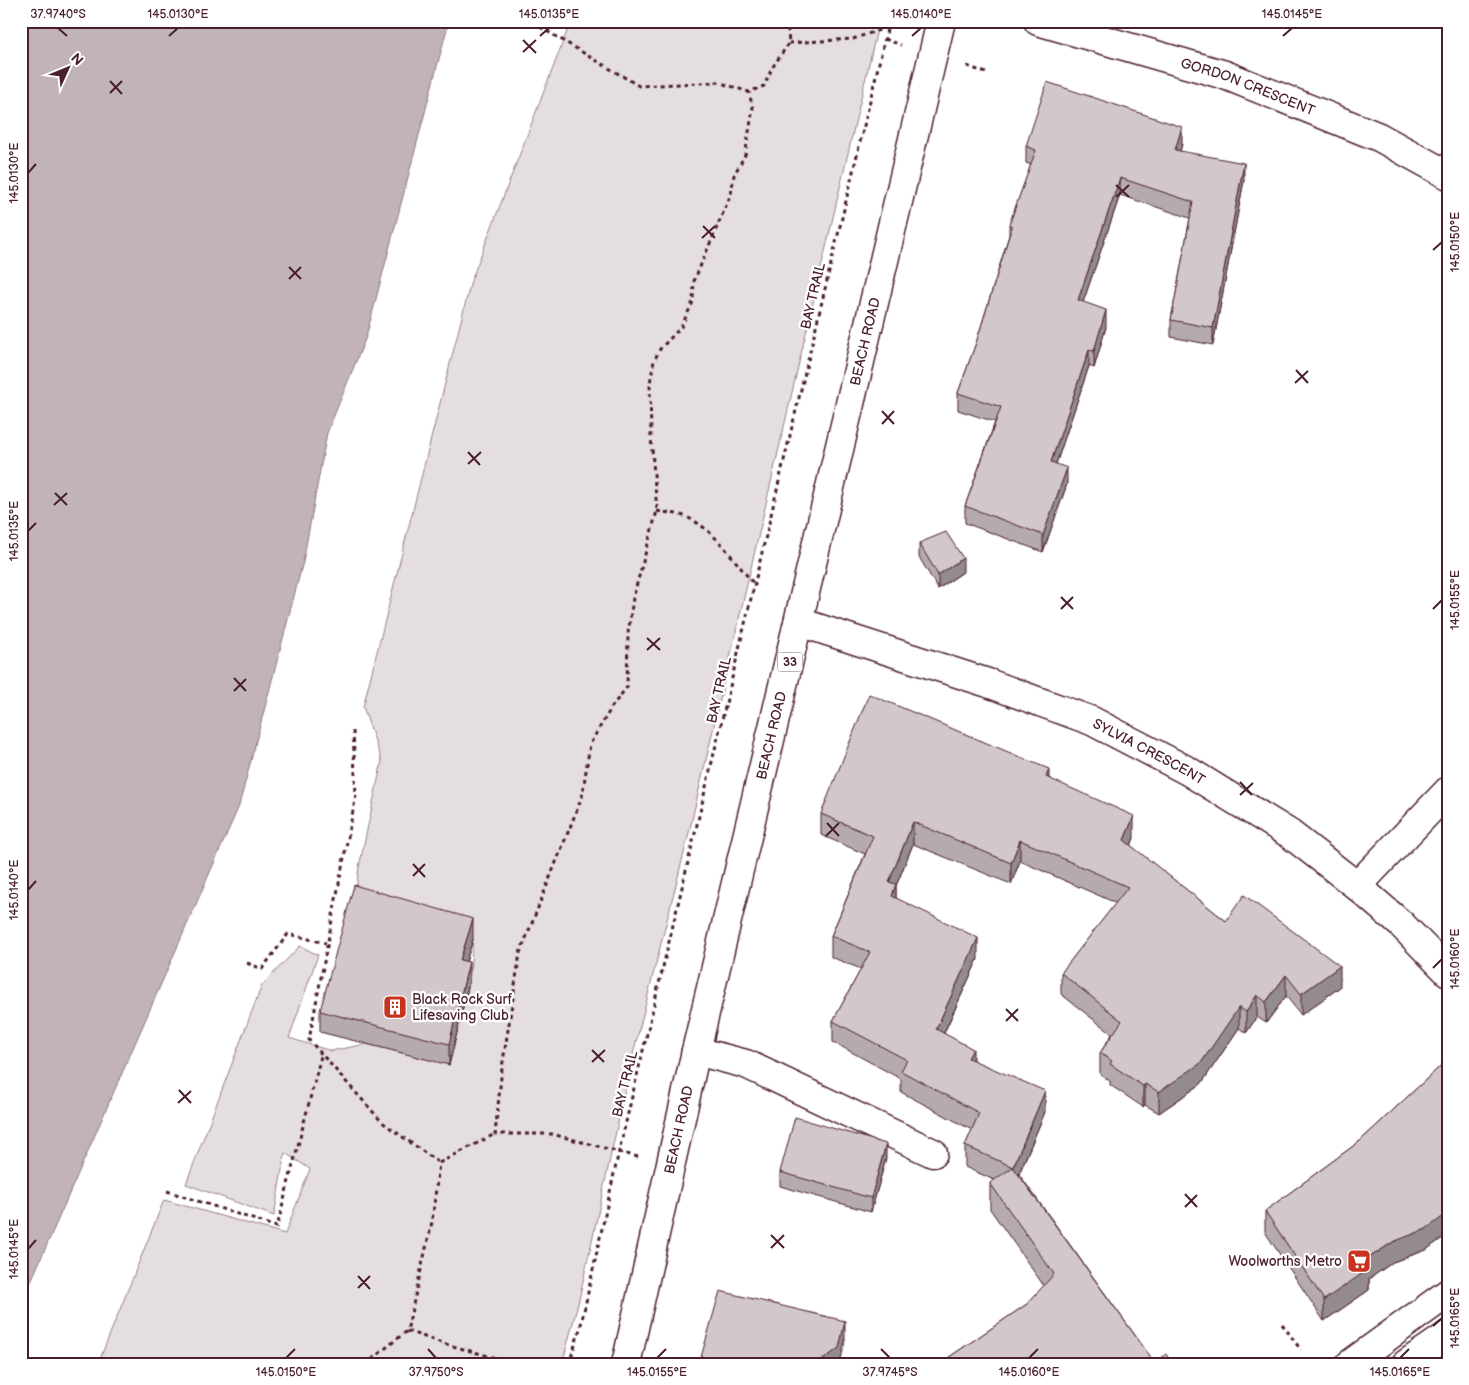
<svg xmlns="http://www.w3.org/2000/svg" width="1469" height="1385" font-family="'Balsamiq Sans',sans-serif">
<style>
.green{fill:#e5dee0;stroke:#987e86}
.water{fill:#c1b3b6;stroke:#91787e}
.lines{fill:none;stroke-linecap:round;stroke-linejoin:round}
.minor-casing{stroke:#4a1f2b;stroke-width:31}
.major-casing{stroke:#4a1f2b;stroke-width:31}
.path{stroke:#4a1f2b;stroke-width:3;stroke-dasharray:4 4;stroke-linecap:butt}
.minor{stroke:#fff;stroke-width:28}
.major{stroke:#fff;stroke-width:28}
.wall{fill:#b5abaf;stroke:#4a1f2b}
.shaded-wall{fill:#938b8e;stroke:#4a1f2b}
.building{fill:#d2c7cb;stroke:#4a1f2b}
.ticks{fill:none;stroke:#4a1f2b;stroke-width:2}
.labels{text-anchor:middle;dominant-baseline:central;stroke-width:4.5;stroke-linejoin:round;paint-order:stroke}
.shield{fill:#fff;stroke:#80626b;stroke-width:1}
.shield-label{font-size:12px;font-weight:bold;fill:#4a1f2b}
.street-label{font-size:14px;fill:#4a1f2b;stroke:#fff}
.poi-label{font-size:14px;fill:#4a1f2b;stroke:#fff;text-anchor:start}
.neatline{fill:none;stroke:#4a1f2b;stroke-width:2}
.ticks-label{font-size:12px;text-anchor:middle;fill:#4a1f2b}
</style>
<rect width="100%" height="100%" fill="#fff"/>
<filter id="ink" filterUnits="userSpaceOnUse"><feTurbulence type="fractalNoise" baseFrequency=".02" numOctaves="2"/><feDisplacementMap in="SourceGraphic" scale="10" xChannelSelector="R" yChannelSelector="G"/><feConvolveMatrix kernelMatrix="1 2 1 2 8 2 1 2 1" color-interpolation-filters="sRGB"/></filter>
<g filter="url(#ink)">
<polygon class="green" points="571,21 879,21 687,841 634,1050 578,1304 562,1364 98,1364 164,1200 285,1234 310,1169 285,1153 274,1216 186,1184 262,985 300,946 318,955 289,1038 331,1051 366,1044 449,1064 469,983 473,940 354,905 359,867 382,761 363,707 471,281"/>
<polygon class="water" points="21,21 449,21 366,337 327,433 303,562 239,806 21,1304"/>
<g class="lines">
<g class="minor-casing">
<g id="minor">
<path id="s1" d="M1038,21L1225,75L1379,137L1448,175"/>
<path id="s2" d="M799,622L988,683L1092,721L1188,771L1290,834L1357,886L1402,925L1448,972"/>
<polyline points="1357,886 1448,791"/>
<polyline points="696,1051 746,1064 933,1153"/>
</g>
</g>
<g class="major-casing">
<g id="major">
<path id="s3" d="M626,1364L696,1051L941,21"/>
<polyline points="1350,1364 1448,1293"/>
<polyline points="1406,1364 1448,1335"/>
</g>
</g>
<g class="path">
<polyline points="540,27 639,86 718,82 749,92 764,86 772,68 789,43 787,21"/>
<polyline points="885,39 901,45"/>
<polyline points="789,43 853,39 888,27"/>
<polyline points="967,66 986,73"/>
<path d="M657,511C666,513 676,513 684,516C716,529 734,562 756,586"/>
<polyline points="353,731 356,795 309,1040 382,1122 439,1163"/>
<polyline points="247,963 262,969 288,934 326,943"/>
<polyline points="638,1157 552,1134 495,1134 502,1068 520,953 582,797 590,744 613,705 627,687 628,634 633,598 657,511 651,437 650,383 654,361 660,349 681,327 693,302 694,281 731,194 734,175 745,155 753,109 749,92"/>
<polyline points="439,1163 495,1134"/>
<polyline points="167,1191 277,1227 321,1056"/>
<polyline points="1282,1324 1301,1350"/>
<polyline points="407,1331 442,1343 517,1364"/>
<polyline points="366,1364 407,1331 432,1222 439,1163"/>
<polyline points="569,1364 580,1329 619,1151 889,21"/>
</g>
<use href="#minor" class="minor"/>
<use href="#major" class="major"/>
</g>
<g class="wall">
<polygon points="1182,144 1180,151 1244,180 1213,345 1171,337 1171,320 1190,218 1120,195 1083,302 1106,327 1094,368 1089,366 1056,464 1067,484 1043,552 965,523 965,506 995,422 958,410 958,393 977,340 1009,235 1009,225 1031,165 1026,163 1026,146"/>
<polygon points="919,543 963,572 938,589 919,557"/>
<polygon points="1049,779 1134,838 1131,846 1226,921 1340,987 1301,1015 1286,996 1266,1023 1257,1017 1246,1033 1239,1028 1201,1084 1159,1113 1145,1105 1143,1107 1110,1085 1110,1081 1100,1074 1100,1053 1112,1034 1061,994 1061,973 1116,903 1020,861 1011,884 913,844 896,886 896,898 978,959 944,1033 973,1060 1045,1112 1019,1174 1155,1363 1172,1364 939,1364 1027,1304 1044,1286 990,1209 990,1183 994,1180 965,1167 965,1146 972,1130 901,1092 901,1079 833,1042 833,1021 861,969 831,957 831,936 865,854 821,835 821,814"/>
<polygon points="473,939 466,962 469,983 449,1065 320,1032 320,1011"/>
<polygon points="1448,1059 1448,1234 1426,1250 1393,1262 1369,1279 1369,1290 1324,1321 1265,1232 1265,1211 1360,1141"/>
<polygon points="886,1158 871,1212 780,1186 780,1172"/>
</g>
<g class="shaded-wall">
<polygon points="1182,127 1182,144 1175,167 1175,150"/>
<polygon points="1244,163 1244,180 1213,345 1213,328"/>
<polygon points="1120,178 1120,195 1078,317 1078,300"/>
<polygon points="1106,310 1106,327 1094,368 1094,351"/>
<polygon points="1089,350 1089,366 1051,479 1051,462"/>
<polygon points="1067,468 1067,484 1043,552 1043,535"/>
<polygon points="963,558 963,572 938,589 938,575"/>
<polygon points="1049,769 1049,790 1046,777"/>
<polygon points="1134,816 1134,838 1124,861 1124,840"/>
<polygon points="913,822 913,844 896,886 896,905 892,917 889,882"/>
<polygon points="1020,840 1020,861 1011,884 1011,863"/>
<polygon points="473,919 473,939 460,981 460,960"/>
<polygon points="978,938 978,959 936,1050 936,1029"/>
<polygon points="469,962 469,983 449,1065 449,1044"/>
<polygon points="1340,966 1340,987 1301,1015 1301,994"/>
<polygon points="1286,975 1286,996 1266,1023 1266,1002"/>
<polygon points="1257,995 1257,1017 1246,1033 1246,1012"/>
<polygon points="1239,1007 1239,1028 1201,1084 1159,1113 1159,1092"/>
<polygon points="973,1049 973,1070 968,1058"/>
<polygon points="1145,1084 1145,1105 1143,1107 1143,1086"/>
<polygon points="1045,1091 1045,1112 1013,1188 1013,1167"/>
<polygon points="886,1144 886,1158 871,1212 871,1198"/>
<polygon points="1448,1213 1448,1234 1426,1250 1393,1262 1369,1279 1369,1290 1324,1321 1324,1300 1364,1261 1393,1242"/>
<polygon points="845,1321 845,1341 840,1364 817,1364"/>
</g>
<g class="building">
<polygon points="1047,82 1182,127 1175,150 1244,163 1213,328 1171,320 1193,202 1120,178 1078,300 1106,310 1094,351 1089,350 1051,462 1067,468 1043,535 965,506 1001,407 958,393 977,340 1012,226 1009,225 1036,150 1026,146"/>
<polygon points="946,532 963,558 938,575 919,543"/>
<polygon points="869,694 1049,769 1046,777 1134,816 1124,840 1226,921 1244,895 1340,966 1301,994 1286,975 1266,1002 1257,995 1246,1012 1239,1007 1201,1063 1159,1092 1145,1084 1143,1086 1110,1064 1112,1061 1100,1053 1122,1021 1061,973 1128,887 1020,840 1011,863 913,822 889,882 896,884 892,896 978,938 936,1029 973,1049 968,1058 1045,1091 1013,1167 965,1146 979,1113 901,1071 907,1060 833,1021 870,952 831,936 873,836 821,814"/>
<polygon points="354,885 473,919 460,960 469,962 449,1044 320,1011"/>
<polygon points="1448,1059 1448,1213 1426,1229 1393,1242 1364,1261 1369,1269 1324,1300 1265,1211 1360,1141"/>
<polygon points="795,1117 886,1144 871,1198 780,1172"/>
<polygon points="1013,1167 1155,1363 1166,1354 1172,1364 939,1364 1027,1304 1054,1274 990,1183"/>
<polygon points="720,1291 845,1321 839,1348 817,1364 699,1364"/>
</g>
</g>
<path class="ticks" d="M58,28L67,36M169,36L178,28M540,36L549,28M912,36L921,28M1283,36L1292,28M523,40L536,53M523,52L536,40M110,81L122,94M110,93L122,81M28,173L36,164M1116,185L1129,197M1116,197L1129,185M703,226L715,238M702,238L715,226M1433,250L1442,242M289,267L301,279M289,279L301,267M1296,370L1308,383M1295,383L1308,371M882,411L894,424M882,424L894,411M468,452L480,465M468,464L481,452M55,493L67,505M54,505L67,493M28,531L36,523M1061,597L1073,609M1061,609L1073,597M1433,609L1442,600M647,638L660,650M647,650L660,638M234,678L246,691M234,691L246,679M1240,782L1252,795M1240,795L1253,783M827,823L839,836M826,836L839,823M413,864L425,877M413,876L425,864M28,890L36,881M1433,968L1442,959M1006,1009L1018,1021M1006,1021L1018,1009M592,1050L604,1062M592,1062L605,1050M179,1090L191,1103M178,1103L191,1091M1185,1194L1197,1207M1185,1207L1197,1195M771,1235L784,1248M771,1248L784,1235M28,1249L36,1240M358,1276L370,1289M358,1288L370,1276M1433,1326L1442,1318M428,1349L436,1358M881,1349L890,1358M286,1358L295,1349M657,1358L666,1349M1029,1358L1038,1349M1400,1358L1409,1349"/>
<defs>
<g id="building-square" transform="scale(1.25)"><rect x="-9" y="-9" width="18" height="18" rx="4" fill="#c8321e" stroke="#fff"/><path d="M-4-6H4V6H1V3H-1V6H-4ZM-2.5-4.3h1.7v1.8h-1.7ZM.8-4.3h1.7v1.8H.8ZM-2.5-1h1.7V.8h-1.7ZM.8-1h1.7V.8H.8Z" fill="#fff"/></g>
<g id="supermarket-square" transform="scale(1.25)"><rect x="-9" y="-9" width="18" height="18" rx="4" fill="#c8321e" stroke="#fff"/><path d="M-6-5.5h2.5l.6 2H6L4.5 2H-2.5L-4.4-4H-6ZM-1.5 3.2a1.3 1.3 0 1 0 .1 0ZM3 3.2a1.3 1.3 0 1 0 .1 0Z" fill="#fff"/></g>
</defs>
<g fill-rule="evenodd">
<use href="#building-square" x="395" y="1007"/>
<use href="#supermarket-square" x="1359" y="1261"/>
</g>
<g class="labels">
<rect class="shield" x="777.5" y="652.5" width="25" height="19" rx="4"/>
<g class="shield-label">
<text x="790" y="662">33</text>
</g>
<g class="street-label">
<text stroke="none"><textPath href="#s1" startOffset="220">GORDON CRESCENT</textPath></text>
<text transform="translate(813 296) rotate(-77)">BAY TRAIL</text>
<text stroke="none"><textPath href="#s3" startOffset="1050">BEACH ROAD</textPath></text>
<text transform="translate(719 690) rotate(-77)">BAY TRAIL</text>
<text stroke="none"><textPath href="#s3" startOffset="645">BEACH ROAD</textPath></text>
<text stroke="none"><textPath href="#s2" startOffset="374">SYLVIA CRESCENT</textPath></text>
<text transform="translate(625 1084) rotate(-76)">BAY TRAIL</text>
<text stroke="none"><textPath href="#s3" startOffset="240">BEACH ROAD</textPath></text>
</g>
<g class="poi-label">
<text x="412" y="999">Black Rock Surf<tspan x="412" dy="16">Lifesaving Club</tspan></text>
<text x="1342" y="1261" text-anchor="end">Woolworths Metro</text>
</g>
</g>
<rect width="1469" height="1385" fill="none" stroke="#fff" stroke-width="55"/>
<g transform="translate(68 68) rotate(46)" stroke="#ffffff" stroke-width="4" paint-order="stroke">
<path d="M0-4L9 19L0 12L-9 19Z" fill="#4a1f2b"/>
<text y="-8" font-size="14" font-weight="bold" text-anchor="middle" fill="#4a1f2b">N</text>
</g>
<rect x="28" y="28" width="1414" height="1330" class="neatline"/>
<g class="ticks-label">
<text x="58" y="18">37.9740°S</text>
<text x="178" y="18">145.0130°E</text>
<text x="549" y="18">145.0135°E</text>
<text x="921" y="18">145.0140°E</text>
<text x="1292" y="18">145.0145°E</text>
<text transform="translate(14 173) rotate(-90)" y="4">145.0130°E</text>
<text transform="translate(1455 242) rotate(-90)" y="4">145.0150°E</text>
<text transform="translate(14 531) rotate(-90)" y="4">145.0135°E</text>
<text transform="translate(1455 600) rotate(-90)" y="4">145.0155°E</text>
<text transform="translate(14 890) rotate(-90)" y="4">145.0140°E</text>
<text transform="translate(1455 959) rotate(-90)" y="4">145.0160°E</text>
<text transform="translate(14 1249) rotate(-90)" y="4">145.0145°E</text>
<text transform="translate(1455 1318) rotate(-90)" y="4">145.0165°E</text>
<text x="286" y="1376">145.0150°E</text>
<text x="436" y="1376">37.9750°S</text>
<text x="657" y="1376">145.0155°E</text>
<text x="890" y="1376">37.9745°S</text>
<text x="1029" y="1376">145.0160°E</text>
<text x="1400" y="1376">145.0165°E</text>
</g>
</svg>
